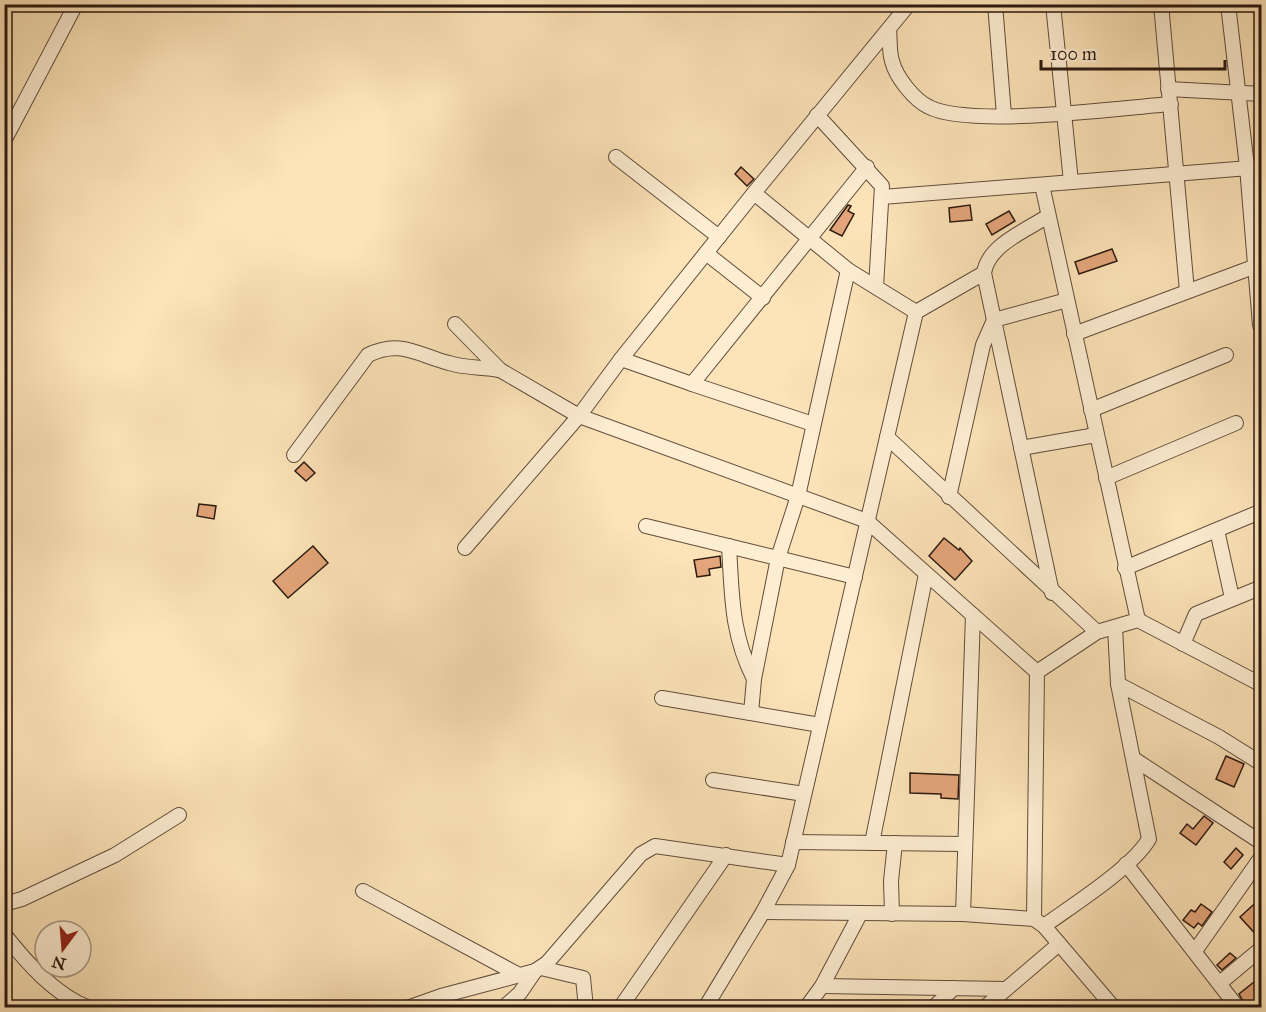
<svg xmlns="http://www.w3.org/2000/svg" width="1266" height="1012" font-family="'IM FELL Great Primer',serif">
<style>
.building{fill:#e4a67a;stroke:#2c1a11;stroke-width:1.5}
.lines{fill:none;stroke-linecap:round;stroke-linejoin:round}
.minor-casing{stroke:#604c3b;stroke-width:16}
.minor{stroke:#fdedd1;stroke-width:14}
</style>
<rect width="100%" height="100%" fill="#fce3b8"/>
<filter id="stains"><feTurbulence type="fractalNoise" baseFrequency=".00333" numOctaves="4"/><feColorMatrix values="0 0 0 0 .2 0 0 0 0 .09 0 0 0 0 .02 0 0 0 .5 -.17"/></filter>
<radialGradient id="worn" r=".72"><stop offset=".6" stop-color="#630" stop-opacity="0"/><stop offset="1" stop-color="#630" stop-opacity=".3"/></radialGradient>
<g class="building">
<polygon points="741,167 754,179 747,186 735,174"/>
<polygon points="848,205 851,206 848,211 854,214 842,236 830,230"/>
<polygon points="970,205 972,220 950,222 949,208"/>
<polygon points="1009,211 1015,221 992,235 986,224"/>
<polygon points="1112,249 1117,261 1079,274 1075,262"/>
<polygon points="304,462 315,473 306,481 295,471"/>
<polygon points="199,504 216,506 214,519 197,516"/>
<polygon points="944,538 959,550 960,548 972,561 955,580 929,556"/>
<polygon points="313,546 328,563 288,598 273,581"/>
<polygon points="720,556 721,567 709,569 710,575 697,577 694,560"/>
<polygon points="1226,756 1244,764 1234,787 1216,779"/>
<polygon points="910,773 959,775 958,799 941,798 941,794 910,793"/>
<polygon points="1204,816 1213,823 1196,845 1180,833 1187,824 1193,829"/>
<polygon points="1236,848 1243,855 1231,869 1224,862"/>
<polygon points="1262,897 1262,939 1260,939 1240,917"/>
<polygon points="1201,904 1212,912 1202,926 1198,923 1194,928 1183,920 1191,910 1195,912"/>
<polygon points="1230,953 1236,958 1222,970 1217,965"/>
<polygon points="1254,982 1262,991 1262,999 1251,1008 1247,1008 1239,994"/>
</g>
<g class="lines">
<g class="minor-casing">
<g id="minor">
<polyline points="995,4 1004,115"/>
<polyline points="1053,4 1071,182"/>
<polyline points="1161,4 1187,291"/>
<polyline points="1228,4 1247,167 1260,325"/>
<path d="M889,29C890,39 889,51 892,61C896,77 914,100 929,107C970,128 1119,108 1171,104"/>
<polyline points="1168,89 1262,94"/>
<polyline points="817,115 882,186 876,287"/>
<polyline points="4,141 76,4"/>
<polyline points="616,157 719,237"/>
<polyline points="1042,185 1138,620"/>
<polyline points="754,193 848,270 916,312"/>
<polyline points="882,197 1262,167"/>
<path d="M1048,216C1027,230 988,245 984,273L1052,593"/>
<polyline points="706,253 763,298"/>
<polyline points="455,324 500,370 579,416 867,521 1037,672 1034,919"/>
<polyline points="1074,334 1256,266"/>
<polyline points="621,359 692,384 867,167"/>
<polyline points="692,384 813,424"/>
<polyline points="1091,410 1226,355"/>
<polyline points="887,437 1097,632"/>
<polyline points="1021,448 1096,435"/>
<path d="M294,455L368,355C400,339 418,355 449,363C464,368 483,367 500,370"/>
<polyline points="1106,478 1236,423"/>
<polyline points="949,497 983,345 994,320 1067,300"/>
<polyline points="646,526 855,577"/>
<polyline points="1217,530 1232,598"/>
<path d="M729,546C732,595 731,634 754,679"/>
<polyline points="465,548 579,416 621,359 754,193 909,4"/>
<polyline points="1125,568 1262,511"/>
<polyline points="1183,644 1196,614 1262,587"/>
<polyline points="1037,672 1097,632 1138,620 1262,685"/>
<polyline points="1118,684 1219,737 1262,764"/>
<polyline points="662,698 820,725"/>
<polyline points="751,713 754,679 778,558 798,496 848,270"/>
<polyline points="1134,759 1262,843"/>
<polyline points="713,780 804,794"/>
<polyline points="793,842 965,844"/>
<polyline points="872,843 926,574"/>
<polyline points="1126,864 1238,1008"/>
<polyline points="363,891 519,975"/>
<polyline points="4,904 22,899 115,855 179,815"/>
<polyline points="763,912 963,914 1034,919 1044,926 1114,1008"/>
<polyline points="892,914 891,881 895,843"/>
<polyline points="963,914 973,615"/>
<path d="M1044,926C1073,905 1132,868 1149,839L1118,684L1115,627"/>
<path d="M4,934C26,962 55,995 89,1008"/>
<polyline points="1195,951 1262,856"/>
<polyline points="541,968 583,978 586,1008"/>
<polyline points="1220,983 1262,948"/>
<polyline points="822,986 1006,989"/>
<polyline points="407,1008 441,996 535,971 547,963 641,854 655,846 788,865"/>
<polyline points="503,1008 520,993 535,971"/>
<polyline points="620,1008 726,855"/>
<polyline points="705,1008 763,912 788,865 916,312 984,273"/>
<polyline points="806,1008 822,986 860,914"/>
<polyline points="933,1008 954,988"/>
<polyline points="984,1008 1059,944"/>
</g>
</g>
<use href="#minor" class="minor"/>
</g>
<rect width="1266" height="1012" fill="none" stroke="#fce3b8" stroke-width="24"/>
<rect x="6" y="6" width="1254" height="1000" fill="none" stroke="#2c1a11" stroke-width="3"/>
<rect x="12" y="12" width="1242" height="988" fill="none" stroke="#2c1a11" stroke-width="1.5"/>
<g transform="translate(63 949) rotate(196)"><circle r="28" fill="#fdedd1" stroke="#a99984" stroke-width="1.5"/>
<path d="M0-4.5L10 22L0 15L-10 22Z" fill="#8f2418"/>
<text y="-9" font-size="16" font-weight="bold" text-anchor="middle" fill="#2c1a11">N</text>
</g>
<path d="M1041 60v9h184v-9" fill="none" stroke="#2c1a11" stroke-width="3"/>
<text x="1050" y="60" font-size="18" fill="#2c1a11" stroke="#fdedd1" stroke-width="4.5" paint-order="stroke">100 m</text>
<rect width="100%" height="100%" filter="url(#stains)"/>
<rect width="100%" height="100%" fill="url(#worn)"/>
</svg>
